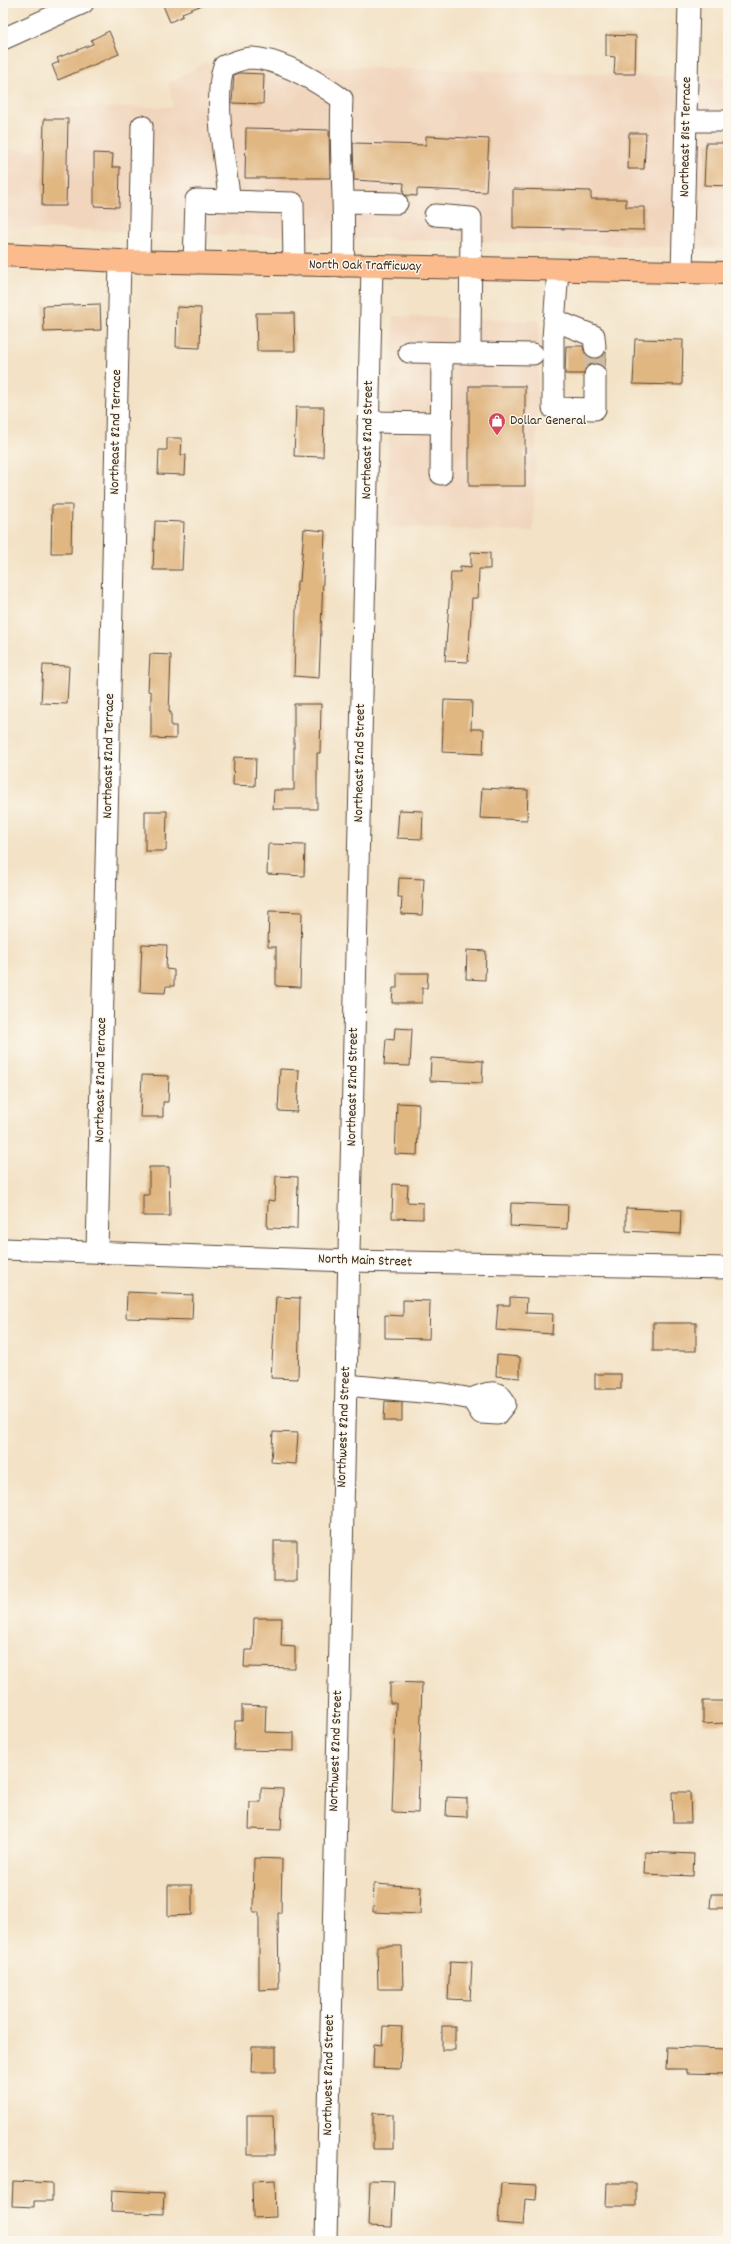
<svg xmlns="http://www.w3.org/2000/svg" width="731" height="2244" font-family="Dekko,sans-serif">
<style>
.built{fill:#f1d5bd}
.building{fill:#e0b681}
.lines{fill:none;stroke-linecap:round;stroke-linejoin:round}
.minor-tunnel{stroke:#cebda4;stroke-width:21;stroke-dasharray:21 10;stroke-linecap:butt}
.minor-casing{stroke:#574637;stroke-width:23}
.major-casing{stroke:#574637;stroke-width:24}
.minor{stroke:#fff;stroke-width:21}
.major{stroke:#fbbb8d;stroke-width:22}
.labels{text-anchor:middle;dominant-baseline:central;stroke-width:3;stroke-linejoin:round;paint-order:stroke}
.street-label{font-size:14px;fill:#3b2a1e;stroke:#fbf7ec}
.poi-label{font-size:14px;fill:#3b2a1e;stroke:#fbf7ec;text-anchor:start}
</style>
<rect width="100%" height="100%" fill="#fbf7ec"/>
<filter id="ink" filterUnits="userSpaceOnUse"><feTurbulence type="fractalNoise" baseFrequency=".025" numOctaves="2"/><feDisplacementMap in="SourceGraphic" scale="8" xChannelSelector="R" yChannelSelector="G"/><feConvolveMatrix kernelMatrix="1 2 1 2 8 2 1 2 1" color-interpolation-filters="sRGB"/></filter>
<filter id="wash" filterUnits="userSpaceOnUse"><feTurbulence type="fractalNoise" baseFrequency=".012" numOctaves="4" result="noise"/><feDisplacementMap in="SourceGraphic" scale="16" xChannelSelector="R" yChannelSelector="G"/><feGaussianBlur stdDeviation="0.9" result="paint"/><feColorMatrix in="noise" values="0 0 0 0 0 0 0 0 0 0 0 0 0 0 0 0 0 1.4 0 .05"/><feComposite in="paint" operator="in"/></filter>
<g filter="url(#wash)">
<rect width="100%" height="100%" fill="#f3e2c6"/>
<g class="built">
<polygon points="205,63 728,78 728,249 3,228 3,149 36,150 44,108 173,107 169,83"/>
<polygon points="393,316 540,321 533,532 386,527"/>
</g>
<g id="blocks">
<g class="building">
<polygon points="162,3 205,3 205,4 182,13 183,16 170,22"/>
<polygon points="109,31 119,54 58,80 52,65 59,62 57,58 93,44 91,40"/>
<polygon points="606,35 636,36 635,74 614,74 615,57 606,56"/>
<polygon points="240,73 264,74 263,104 232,103 234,75"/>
<polygon points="44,119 68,119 66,206 42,206"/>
<polygon points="246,128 329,130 330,178 245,178"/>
<polygon points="629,133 646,133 644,169 628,169"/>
<polygon points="426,136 489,139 486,192 417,189 417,196 405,195 403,193 404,183 354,180 353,143 426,145"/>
<polygon points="706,143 728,143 728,186 704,185"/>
<polygon points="94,153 113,154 112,167 120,167 119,207 94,206"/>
<polygon points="513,189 591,191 591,199 626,199 626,207 644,207 644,230 513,228"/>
<polygon points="100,304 101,330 44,332 43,306"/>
<polygon points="177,307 201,308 200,348 176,347"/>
<polygon points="256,313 294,313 295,351 257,351"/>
<polygon points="635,339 683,340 682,385 633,384"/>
<polygon points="566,346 583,346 585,354 596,359 602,357 606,352 605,369 601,364 595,363 589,365 583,374 565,374"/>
<rect x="469" y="386" width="56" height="100"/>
<polygon points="296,407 324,407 323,457 294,456"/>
<polygon points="167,438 182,438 181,455 186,455 185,475 158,474 159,450 167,450"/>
<polygon points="52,505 72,505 71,553 51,553"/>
<polygon points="155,521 184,522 182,570 153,570"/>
<polygon points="304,529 325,531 319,678 294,676 297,581 300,581"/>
<polygon points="471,552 490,553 490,569 479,569 478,598 472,598 468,662 445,661 451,572 460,572 460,566 471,567"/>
<polygon points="150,654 171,655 169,712 171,712 171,726 176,726 176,739 151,738 151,692 148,691"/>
<polygon points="43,665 69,666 67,704 41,703"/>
<polygon points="444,700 472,701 471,729 484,729 483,754 442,752"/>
<polygon points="294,704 321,704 320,753 317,753 317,809 273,809 274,790 294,790"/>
<polygon points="234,757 256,758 255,786 233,785"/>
<polygon points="482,788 528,790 527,820 480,818"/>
<polygon points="399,810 423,811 422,839 397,838"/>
<polygon points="145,811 167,811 166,851 145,851"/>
<polygon points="268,844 305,845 304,876 267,874"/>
<polygon points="399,878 424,879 422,915 401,914 402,897 398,897"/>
<polygon points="269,911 302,912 300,987 276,986 276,947 268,947"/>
<polygon points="142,944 167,945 166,969 174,970 174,986 166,986 165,993 140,992"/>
<polygon points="467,950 486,951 485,980 466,979"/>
<polygon points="397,973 428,973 427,988 422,988 422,1003 392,1003 393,988 397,988"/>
<polygon points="395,1028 412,1029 410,1066 384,1065 386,1039 394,1040"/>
<polygon points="431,1058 483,1061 482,1083 430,1081"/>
<polygon points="280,1069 299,1070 297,1112 278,1111"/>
<polygon points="142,1075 169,1076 168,1102 163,1102 163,1117 140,1117"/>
<polygon points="397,1103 419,1104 417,1155 395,1154"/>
<polygon points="149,1167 169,1167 170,1216 143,1216 143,1195 149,1195"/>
<polygon points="276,1176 298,1177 297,1229 267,1228 268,1200 275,1201"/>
<polygon points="393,1184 408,1185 407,1202 423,1203 423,1219 392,1218"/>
<polygon points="511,1203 568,1205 567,1229 510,1226"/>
<polygon points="626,1208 681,1210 680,1234 626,1231"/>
<polygon points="127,1292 193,1295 192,1320 126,1318"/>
<polygon points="276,1297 300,1298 298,1379 271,1378"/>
<polygon points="510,1297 527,1298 526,1313 553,1314 552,1334 496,1330 498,1305 510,1305"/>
<polygon points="403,1300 430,1301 429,1339 385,1338 385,1315 403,1316"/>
<rect x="653" y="1323" width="43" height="28"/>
<polygon points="497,1355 520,1357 520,1378 496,1376"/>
<rect x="595" y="1374" width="26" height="15"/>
<polygon points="385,1401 402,1402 402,1421 384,1421"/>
<polygon points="273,1432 298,1433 296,1464 271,1462"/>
<rect x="274" y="1541" width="23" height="40"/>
<polygon points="254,1618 282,1618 281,1646 295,1647 295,1668 244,1667 245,1650 253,1650"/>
<polygon points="390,1682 422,1683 418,1813 392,1812 396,1703 390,1703"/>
<polygon points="703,1701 728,1701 728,1723 703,1724"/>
<polygon points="242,1705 266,1706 265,1732 294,1733 294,1751 234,1750 235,1721 242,1721"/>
<polygon points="261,1788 283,1789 281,1830 249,1829 250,1802 261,1802"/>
<polygon points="672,1792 690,1792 691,1823 673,1823"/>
<polygon points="447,1797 467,1798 467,1817 446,1816"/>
<polygon points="645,1852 694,1854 693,1876 644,1874"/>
<polygon points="254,1858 282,1859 281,1913 278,1913 279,1989 259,1990 259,1912 253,1912"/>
<polygon points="374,1884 421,1887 420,1914 373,1912"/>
<polygon points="168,1885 192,1885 192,1915 168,1916"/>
<polygon points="711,1894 728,1894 728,1908 710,1908"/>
<polygon points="377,1946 402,1946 403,1989 378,1989"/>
<polygon points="450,1961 472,1962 470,2000 448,1999"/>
<polygon points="383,2026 402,2027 400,2069 373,2068 374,2044 382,2045"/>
<rect x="442" y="2026" width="13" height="24"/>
<polygon points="252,2047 276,2047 276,2072 251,2072"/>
<polygon points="667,2047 728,2049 728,2074 686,2073 686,2069 666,2069"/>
<polygon points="373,2113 393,2114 393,2149 373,2149"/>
<polygon points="247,2115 273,2115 274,2155 247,2155"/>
<polygon points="275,2180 276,2217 253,2218 252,2181"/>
<polygon points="370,2180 394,2181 392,2227 368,2226"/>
<polygon points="13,2181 52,2183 52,2201 34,2201 34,2207 12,2206"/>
<polygon points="501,2183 537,2185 536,2200 525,2199 523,2225 498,2223"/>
<polygon points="607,2183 636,2183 636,2206 606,2206"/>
<polygon points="112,2190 164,2193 163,2214 111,2212"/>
</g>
</g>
</g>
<g filter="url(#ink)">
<use href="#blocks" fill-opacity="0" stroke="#574637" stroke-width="1"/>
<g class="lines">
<polyline class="minor-tunnel" points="595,347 595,375"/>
<g class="minor-casing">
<g id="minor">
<polyline points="3,39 83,3"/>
<polyline points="686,121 728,121"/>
<path d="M230,201C225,166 213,97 224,66C232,63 243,58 251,58C281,59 318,82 342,99C339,155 346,210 343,266"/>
<polyline points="344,202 397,203"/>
<polyline points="435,215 471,218 470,353"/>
<polyline points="139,262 142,126"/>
<polyline points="194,263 196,200 293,203 294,265"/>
<polyline points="558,270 553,338 553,408 595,409 595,375"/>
<polyline points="682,272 689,3"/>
<polyline points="554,320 594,336 595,347"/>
<polyline points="409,352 533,354"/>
<polyline points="368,422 442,423"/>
<polyline points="441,474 442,353"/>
<polyline points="3,1249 349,1261 728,1268"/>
<polyline points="97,1251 120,261"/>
<path d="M346,1385L444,1394L472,1399L481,1413L497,1414L505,1404C500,1387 484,1393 472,1399"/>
<path d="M326,2241C337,1583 360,925 372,266"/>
</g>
</g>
<g class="major-casing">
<polyline id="major" points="3,255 120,261 728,273"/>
</g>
<use href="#minor" class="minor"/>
<use href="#major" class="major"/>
</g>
</g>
<defs>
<g id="shop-pin" transform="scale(0.9)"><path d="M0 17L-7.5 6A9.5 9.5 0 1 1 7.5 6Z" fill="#d1495b" stroke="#fbf7ec"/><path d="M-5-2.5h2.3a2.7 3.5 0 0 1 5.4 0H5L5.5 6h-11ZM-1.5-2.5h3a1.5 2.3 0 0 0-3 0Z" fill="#fff"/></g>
</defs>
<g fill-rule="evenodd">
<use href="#shop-pin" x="497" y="421"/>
</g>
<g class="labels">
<g class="street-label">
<text transform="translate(686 137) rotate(-89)">Northeast 81st Terrace</text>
<text transform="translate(365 266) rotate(1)">North Oak Trafficway</text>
<text transform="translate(116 432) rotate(-89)">Northeast 82nd Terrace</text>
<text transform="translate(368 440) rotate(-89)">Northeast 82nd Street</text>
<text transform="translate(109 756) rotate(-89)">Northeast 82nd Terrace</text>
<text transform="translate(360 763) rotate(-89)">Northeast 82nd Street</text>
<text transform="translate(101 1080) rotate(-89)">Northeast 82nd Terrace</text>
<text transform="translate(353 1087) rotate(-89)">Northeast 82nd Street</text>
<text transform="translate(365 1261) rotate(2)">North Main Street</text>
<text transform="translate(344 1427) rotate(-88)">Northwest 82nd Street</text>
<text transform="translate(336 1751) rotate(-88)">Northwest 82nd Street</text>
<text transform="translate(329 2075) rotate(-89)">Northwest 82nd Street</text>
</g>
<g class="poi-label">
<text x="510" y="421">Dollar General</text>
</g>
</g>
<rect width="731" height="2244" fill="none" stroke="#fbf7ec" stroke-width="16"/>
</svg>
